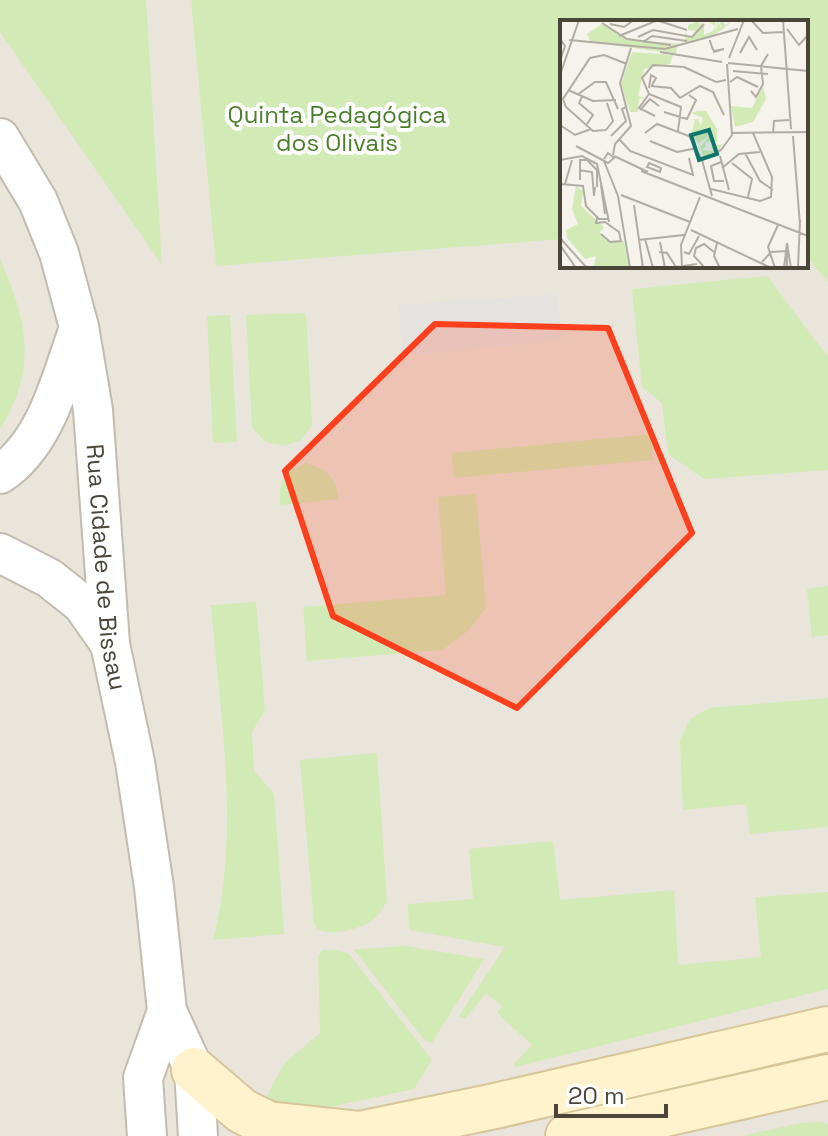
<svg xmlns="http://www.w3.org/2000/svg" width="828" height="1136" font-family="'Space Grotesk',sans-serif">
<style>
.residential{fill:#eae5da;fill-rule:evenodd}
.green{fill:#d2eab5}
.parking{fill:#e5e3e0}
.lines{fill:none;stroke-linecap:round;stroke-linejoin:round}
.street-casing{stroke:#c2bbae;stroke-width:42}
.secondary-casing{stroke:#d6c79b;stroke-width:48}
.street{stroke:#fff;stroke-width:38}
.secondary{stroke:#fff3cd;stroke-width:44}
.marked{fill:#fc3f1d;fill-opacity:0.2;stroke:#fc3f1d;stroke-width:6;stroke-linejoin:round}
.labels{text-anchor:middle;dominant-baseline:central;stroke-width:8;stroke-linejoin:round;paint-order:stroke}
.park-label{font-size:24px;fill:#4a7f2a;stroke:#fff}
.street-label{font-size:24px;fill:#4b4439;stroke:#fff}
.inset-road{fill:none;stroke:#b2ada4;stroke-width:2}
.view{fill:#0f766e;fill-opacity:0.15;stroke:#0f766e;stroke-width:4}
.inset-edge{fill:none;stroke:#4b4439;stroke-width:4}
</style>
<rect width="100%" height="100%" fill="#f6f3ec"/>
<path class="residential" d="M0,0H828V1136H0ZM562,22H806V266H562Z"/>
<g class="green">
<polygon points="0,0 146,0 162,265 0,32"/>
<polygon points="191,0 828,0 828,282 806,256 806,22 562,22 562,239 216,266"/>
<path d="M0,259C27,320 38,369 0,429Z"/>
<polygon points="767,276 828,357 828,470 704,479 668,454 662,403 642,387 632,289"/>
<polygon points="306,313 312,425 301,440 285,446 265,442 252,427 246,315"/>
<polygon points="230,315 237,442 213,443 207,316"/>
<polygon points="650,434 653,460 454,478 452,453"/>
<path d="M306,463C329,471 334,474 339,499L280,505C279,479 282,474 306,463Z"/>
<polygon points="476,494 486,608 468,631 442,650 307,661 303,607 446,595 438,497"/>
<polygon points="828,586 828,635 812,637 807,589"/>
<path d="M256,602L265,710L252,732L254,771L274,794L284,934L213,940C241,831 220,715 211,605Z"/>
<polygon points="828,698 828,831 827,827 750,834 746,804 683,810 680,740 690,719 709,708"/>
<path d="M377,753L387,901C384,906 381,913 376,917C363,929 331,938 316,928L314,923L300,760Z"/>
<polygon points="553,841 560,900 674,890 678,965 761,957 755,897 828,892 828,989 515,1067 513,1065 532,1045 497,1013 502,1006 486,993 465,1019 459,1016 505,947 409,930 408,904 473,899 469,849"/>
<polygon points="406,946 484,959 432,1043 425,1041 355,951 355,949"/>
<polygon points="322,950 337,950 349,954 432,1060 414,1089 316,1110 287,1107 265,1099 284,1064 320,1033 318,956"/>
<polygon points="821,1122 828,1125 828,1136 742,1136 799,1123"/>
</g>
<polygon class="parking" points="557,294 562,340 403,356 398,305"/>
<g class="lines">
<g class="street-casing">
<g id="street">
<path id="s1" d="M0,138L38,201L59,253L79,327L93,410L110,644L135,762L154,887L167,1011L194,1070L198,1136"/>
<path d="M0,474C47,443 61,377 79,328"/>
<polyline points="0,553 49,578 82,604 110,644"/>
<polyline points="147,1136 143,1078 167,1011"/>
</g>
</g>
<g class="secondary-casing">
<g id="secondary">
<polyline points="194,1070 242,1111 268,1124 361,1134"/>
<polyline points="350,1136 495,1106 828,1029"/>
<polyline points="568,1136 828,1077"/>
</g>
</g>
<use href="#street" class="street"/>
<use href="#secondary" class="secondary"/>
</g>
<path class="marked" d="M435,324L608,328L692,533L517,708L333,616L285,471Z"/>
<g class="labels">
<g class="park-label">
<text x="337" y="114">Quinta Pedagógica<tspan x="337" dy="28">dos Olivais</tspan></text>
</g>
<g class="street-label">
<text stroke="none"><textPath href="#s1" startOffset="448">Rua Cidade de Bissau</textPath></text>
</g>
</g>
<g transform="translate(560 20)">
<rect width="248" height="248" fill="#f6f3ec"/>
<path d="M146,0H156L155,13L158,1L161,9L160,0L166,5L170,2L169,4L156,14L138,21L117,26L116,34L30,22L27,14L42,4L68,20L125,24L126,5V14L131,18L136,11L128,10V5L136,2L144,4V15L153,11L155,6ZM72,32L113,35L110,44L84,49L78,76L85,78L79,79L78,92H70L61,64ZM203,66L206,79L193,102L175,107L171,86L192,88ZM138,91H146L157,109V122H145L146,126L142,130L153,131L151,126L163,124L158,130L144,137L140,127L150,115L139,123L131,115L135,100H129L138,99L141,106L143,98L131,93ZM16,166L23,171L21,186L44,207L40,212L46,221H64L69,248H33L36,236L25,239L7,218L6,210L18,204L12,189Z" fill="#d2eab5"/>
<path class="inset-road" d="M96,0L127,10M191,0L203,13L223,12M223,0L231,109M42,3L67,19L111,25M50,4L64,7L74,0M227,9L239,25L248,15M59,16L98,0M78,17L93,10L132,17L144,4M9,20L105,29L178,9M150,20V21L152,27L154,31V32L164,29L154,31M83,22L92,16L127,21M100,32L162,42M180,33L189,17L197,30M169,38L184,0M0,41L5,26L0,19M168,43L248,51M124,47L156,62L166,60M173,51L208,54M0,55L19,0M170,62L177,57L198,67M91,66L111,68L120,78M89,68L91,55L96,58L92,65M8,70L33,81L56,80M191,71L196,77L203,64L201,46L208,34M89,74L79,88L95,96M17,75L35,62H46L58,89M22,77L19,83L33,95L27,104M120,78L140,66L153,72L164,95M80,90L90,79L99,86M104,92L127,99L136,80L129,75M0,105L15,115L31,109M46,110L33,111L6,87L3,79L30,38L44,35L67,44M46,110L53,101L47,83M118,111L121,87L89,74L82,58L93,45L125,47M85,113L97,104L129,116L142,140M172,113L248,112M213,113L214,101L229,100M51,116L66,101L62,89L66,87M233,116L240,205M60,120L70,131L133,155L129,138M90,121L117,132L137,128M16,126L48,143L54,138L48,133L44,139M185,133L200,161L213,170M53,135L55,124L71,106L60,63L71,28M54,136L88,152M160,136L169,170M0,140L22,136L37,144L49,202M142,140L161,130L172,115L167,44M142,140L152,176M44,141L58,176L70,248M161,142L151,146L154,161H164M89,143L101,148L100,152L87,147ZM172,143L192,159L188,177M162,148L179,134L200,132M19,150L32,152L34,176L35,167M81,151L248,216M20,160V140H27L37,150V167M0,164L23,166L26,186L39,199H48M5,164L12,140M41,165L45,194M151,169L200,181L211,177L212,157L193,113M61,175L130,202M74,185L83,248M37,198L36,203L45,202L59,212L61,221L50,222L41,214M131,210L211,248M0,218L27,248M85,219L93,248M78,220L124,215M100,222L105,248M157,223L154,236L160,248M0,225L16,248M99,232L107,233L116,247L137,244M124,232L129,234L139,216M202,242L211,232L227,231V248M122,248L121,225L140,177M145,248L134,236L136,228L144,224L154,232M215,248L208,227L218,205M224,248L227,223L231,248M238,248L240,200"/>
<path class="view" d="M149,110L157,134L139,140L131,115Z"/>
<rect width="248" height="248" class="inset-edge"/>
</g>
<path d="M556 1104v12h110v-12" fill="none" stroke="#4b4439" stroke-width="4"/>
<text x="568" y="1104" font-size="24" fill="#4b4439" stroke="#ffffff" stroke-width="6" paint-order="stroke">20 m</text>
</svg>
